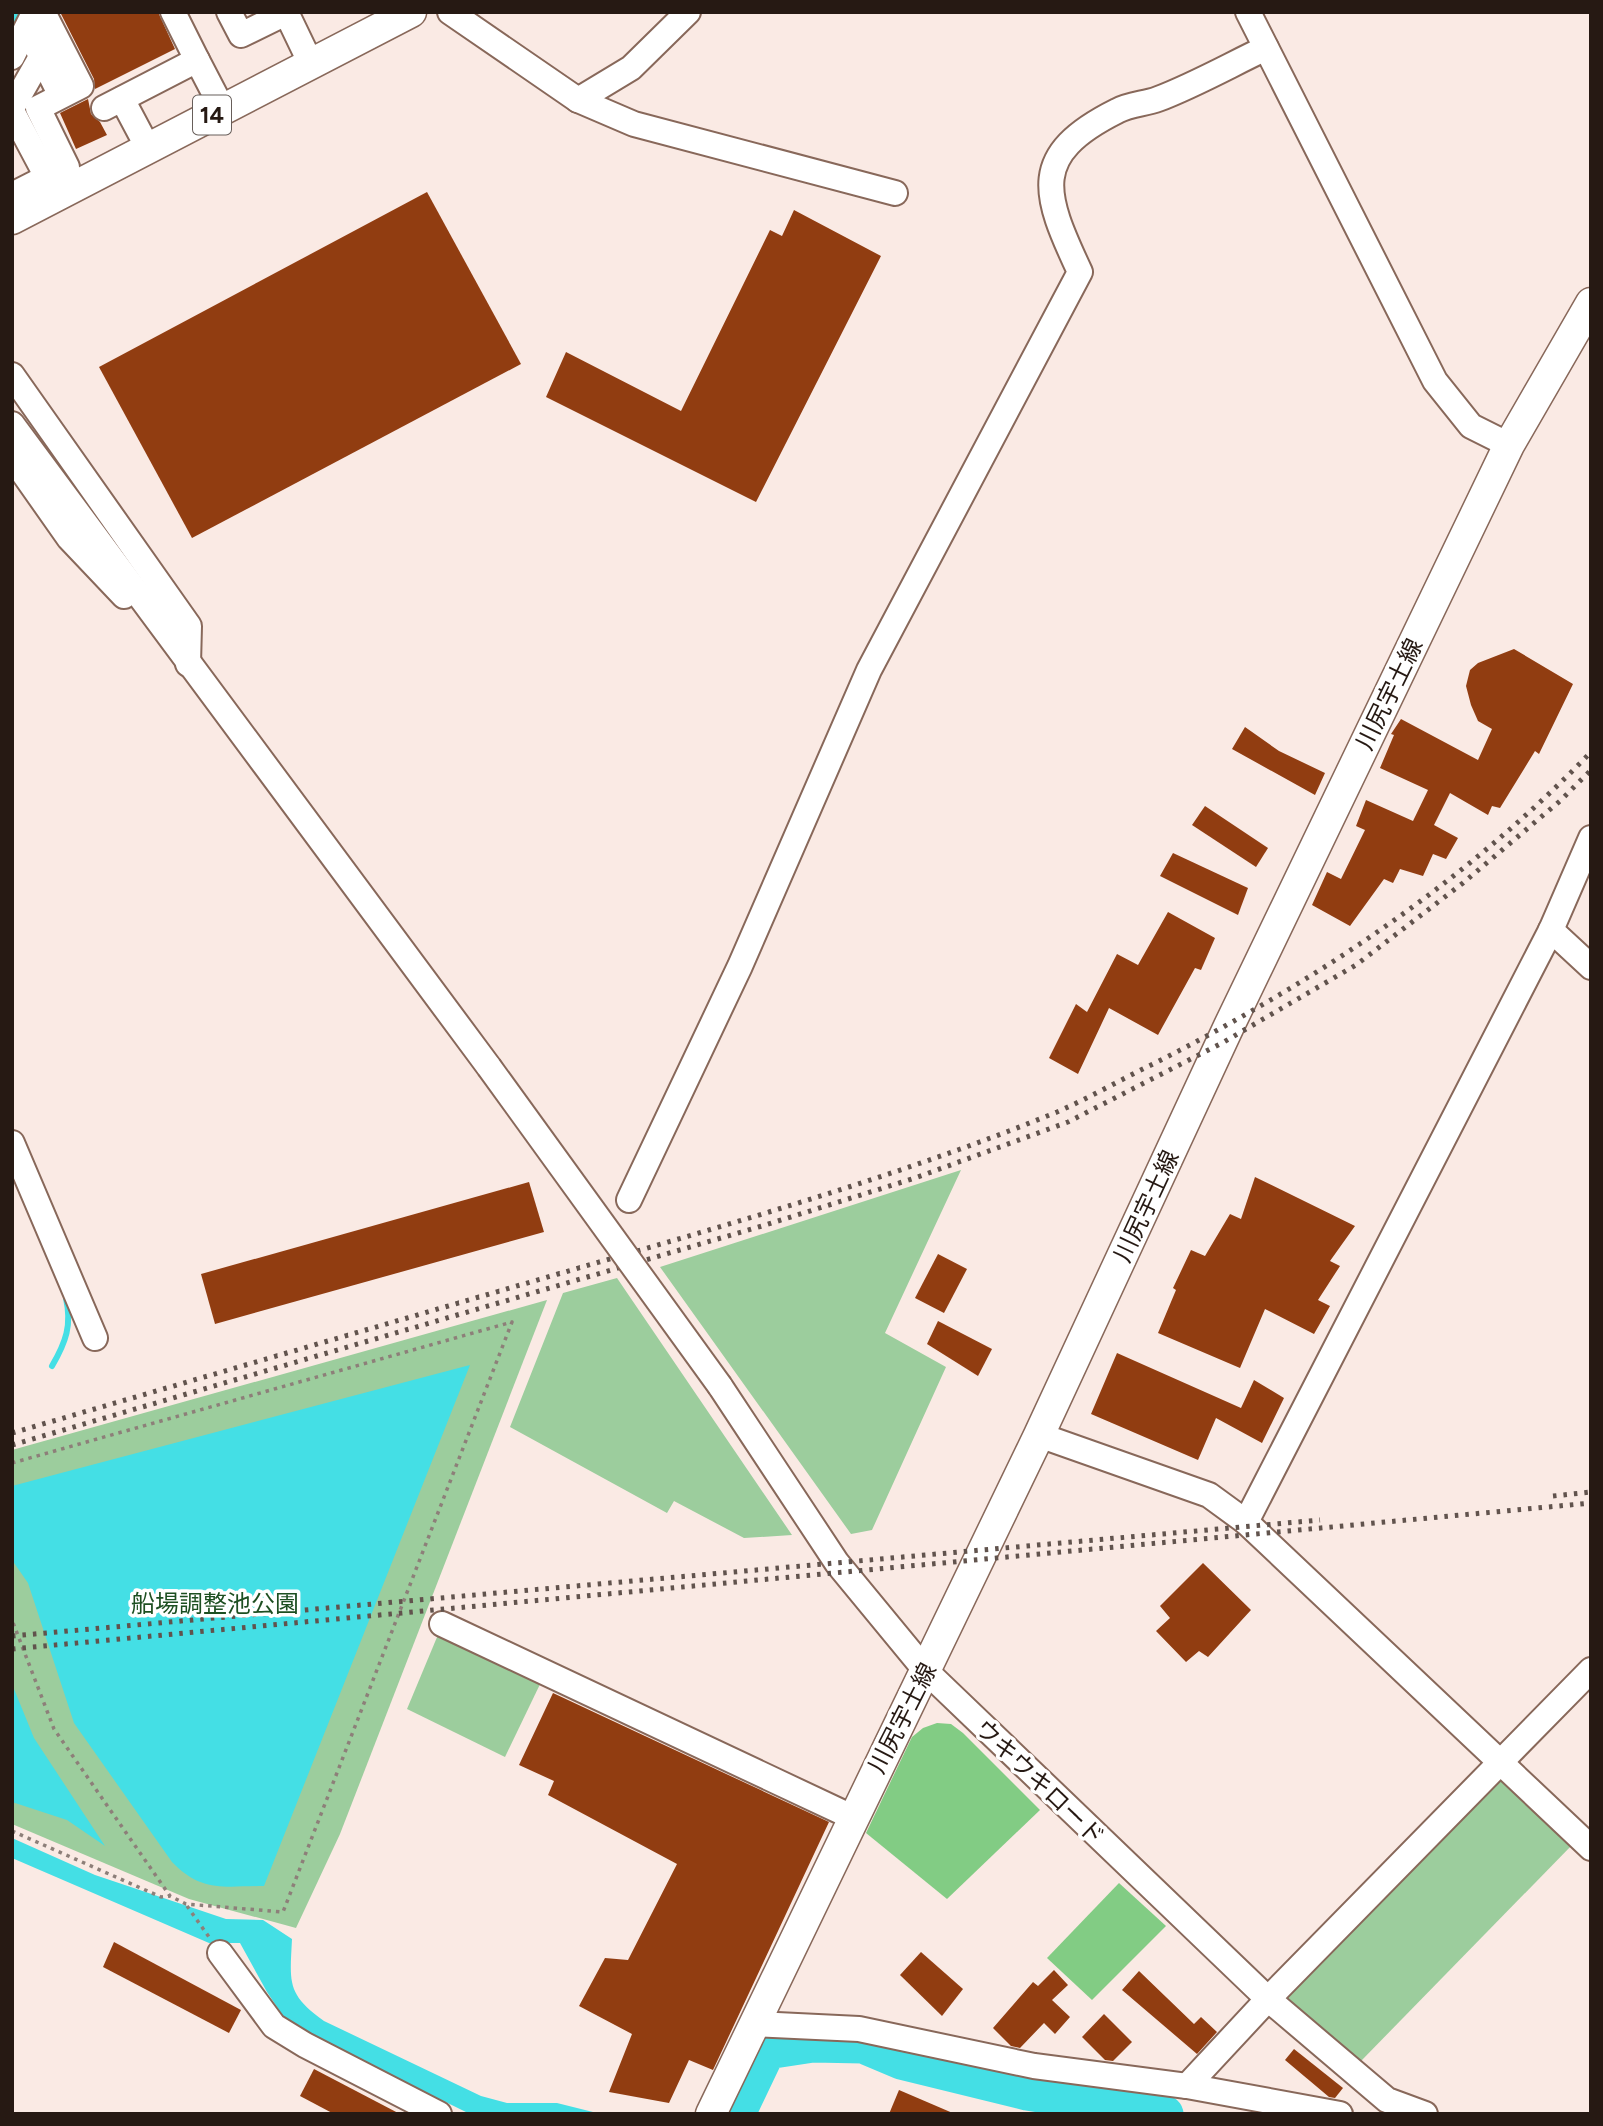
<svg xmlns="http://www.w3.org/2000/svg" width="1603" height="2126" font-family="Figtree,'Noto Sans JP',sans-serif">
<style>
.green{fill:#9ccd9d}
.forest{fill:#82cc84}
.water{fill:#44dfe5}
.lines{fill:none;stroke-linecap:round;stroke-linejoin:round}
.stream{stroke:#44dfe5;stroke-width:6}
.river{stroke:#44dfe5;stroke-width:37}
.building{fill:#913d11}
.minor-casing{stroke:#88685a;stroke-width:28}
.major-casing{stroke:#88685a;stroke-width:33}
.path{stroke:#8d7f79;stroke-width:3.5;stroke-dasharray:3.5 5;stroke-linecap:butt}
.minor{stroke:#fff;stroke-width:24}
.major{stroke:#fff;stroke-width:30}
.rail{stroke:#61534d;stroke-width:5;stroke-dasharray:3.5 7;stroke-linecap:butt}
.minor-bridge-casing{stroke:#88685a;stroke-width:28;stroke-linecap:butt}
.minor-bridge{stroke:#fff;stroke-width:24}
.labels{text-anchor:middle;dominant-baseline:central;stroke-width:7;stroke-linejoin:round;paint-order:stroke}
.shield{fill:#fff;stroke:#675e5a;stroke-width:2}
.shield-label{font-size:23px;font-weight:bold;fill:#261913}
.street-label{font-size:24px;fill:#261913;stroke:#fff}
.park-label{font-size:24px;fill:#1d4f21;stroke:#fff}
</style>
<rect width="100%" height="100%" fill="#faeae4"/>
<g class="green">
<polygon points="961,1170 885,1333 946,1367 872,1530 851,1534 660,1267"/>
<polygon points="617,1278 792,1535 744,1538 674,1501 667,1513 510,1427 563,1293"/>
<polygon points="547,1300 340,1834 296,1928 189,1899 12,1824 12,1450"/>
<polygon points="440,1630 543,1678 505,1757 407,1709"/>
<polygon points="1502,1776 1573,1844 1361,2061 1319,2031 1281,1996"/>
</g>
<g class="forest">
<polygon points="937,1723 951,1724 963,1733 1040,1810 947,1899 866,1833 912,1737 923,1728"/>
<polygon points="1119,1883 1166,1926 1092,2000 1047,1958"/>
</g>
<g class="water">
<path d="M470,1365L264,1886C224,1886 202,1893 172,1862L74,1723L28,1583L12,1560V1486Z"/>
<polygon points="12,1684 34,1738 105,1846 67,1820 12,1802"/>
<path d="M12,1838L95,1875L226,1919L263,1920L292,1939C290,1982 286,1994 324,2021L481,2096L507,2103H557L601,2114H470L289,2025L267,1992L240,1943H209L12,1858Z"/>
</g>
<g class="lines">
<g class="stream">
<polyline points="12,23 17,12"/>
<path d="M52,1366C66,1342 72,1325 66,1298"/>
</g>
<polyline class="river" points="737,2114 767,2051 813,2044 863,2045 901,2061 1027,2092 1165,2114"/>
</g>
<g class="building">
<polygon points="60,12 158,12 175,49 95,89 94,79"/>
<polygon points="88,99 91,114 100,122 107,135 76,149 60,113"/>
<polygon points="427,192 521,364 192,538 99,367"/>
<polygon points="794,210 881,256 756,502 546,397 566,352 681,411 770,230 782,236"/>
<polygon points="1514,649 1573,684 1539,754 1535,751 1500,808 1492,806 1488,815 1450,793 1434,825 1458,838 1446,859 1433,854 1423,876 1400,869 1393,883 1384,879 1350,926 1312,905 1327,872 1341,879 1365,830 1356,826 1366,800 1413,821 1428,790 1380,768 1394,735 1391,734 1401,719 1478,760 1492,729 1478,721 1471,705 1466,686 1470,670 1478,663"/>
<polygon points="1245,727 1279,751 1325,773 1315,795 1232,749"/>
<polygon points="1205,806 1268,848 1256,867 1192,825"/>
<polygon points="1173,853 1248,888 1238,915 1160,876"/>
<polygon points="1168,912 1215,938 1201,970 1195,968 1158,1035 1109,1008 1078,1074 1049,1058 1076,1004 1087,1012 1117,954 1138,965"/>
<polygon points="1255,1177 1355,1226 1330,1261 1340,1266 1318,1300 1330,1306 1314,1334 1265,1309 1240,1368 1158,1333 1176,1290 1173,1288 1191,1250 1205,1256 1230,1214 1241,1219"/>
<polygon points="529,1182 544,1232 215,1324 201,1274"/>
<polygon points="938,1254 967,1269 944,1313 915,1298"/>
<polygon points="938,1321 992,1349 978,1376 927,1344"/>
<polygon points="1117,1353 1241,1408 1254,1380 1284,1398 1262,1443 1216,1418 1198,1460 1091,1414"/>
<polygon points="1203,1563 1251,1610 1208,1657 1199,1651 1186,1662 1156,1631 1170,1618 1160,1606"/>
<polygon points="553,1693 829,1822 713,2070 689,2060 669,2103 609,2092 632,2034 579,2006 605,1958 628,1960 677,1864 548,1795 554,1781 519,1765"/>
<polygon points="114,1942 241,2010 229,2033 103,1967"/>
<polygon points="921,1952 963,1989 942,2016 900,1975"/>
<polygon points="1054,1970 1068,1985 1052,2000 1070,2017 1055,2034 1044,2023 1020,2048 1011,2046 993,2028 1033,1982 1038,1986"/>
<polygon points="1139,1971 1194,2024 1201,2017 1217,2032 1197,2054 1122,1990"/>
<polygon points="1104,2014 1132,2042 1113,2061 1105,2060 1082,2037"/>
<polygon points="1294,2049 1343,2088 1335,2098 1329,2097 1285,2060"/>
<polygon points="314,2069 400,2114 334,2114 300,2096"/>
<polygon points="899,2090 955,2114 889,2114"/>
</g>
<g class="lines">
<g class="minor-casing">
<g id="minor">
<polyline points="173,12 197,60"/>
<polyline points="229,12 241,35 286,13"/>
<polyline points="286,12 311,64"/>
<polyline points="450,12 578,100 634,124 895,193"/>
<polyline points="1248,12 1435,381 1471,426 1509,445"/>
<polyline points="32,38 58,90"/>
<polyline points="12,57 32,17"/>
<polyline points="122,99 148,148"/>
<polyline points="578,100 631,68 688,12"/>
<polyline points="12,108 41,57"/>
<polyline points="104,108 197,60 223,110"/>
<polyline points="12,111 55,192"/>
<polyline points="12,195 67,167 38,108 81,86 43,12"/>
<polyline points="12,375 189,626 188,664"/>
<polyline points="12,424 489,1067"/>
<polyline points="12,457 69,538 124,596"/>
<polyline points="1551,930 1591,967"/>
<polyline points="12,1143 95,1338"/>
<path d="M629,1200L740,966L869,670L1080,272C1043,193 1029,155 1117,111C1130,104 1145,104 1158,99C1195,85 1230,65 1266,48"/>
<polyline points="720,1386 837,1563 926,1671 1268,1999 1387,2100 1425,2114"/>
<polyline points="1039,1435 1209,1495 1246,1522 1591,1848"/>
<polyline points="1246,1522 1551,930 1591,838"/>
<polyline points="442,1624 852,1817"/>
<polyline points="220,1953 274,2026 305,2045 439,2114"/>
<polyline points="754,2024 859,2029 1034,2066 1187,2086 1340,2114"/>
<polyline points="1187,2086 1268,1999 1591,1670"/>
</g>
</g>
<g class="major-casing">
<g id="major">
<polyline points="12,219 411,12"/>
<polyline points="711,2114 1039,1435 1229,1026 1509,445 1591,303"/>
</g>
</g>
<g class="path">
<polyline points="12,1463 512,1322 283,1912 186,1904 170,1896 54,1729 12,1620"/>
<polyline points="12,1831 161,1897 170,1896"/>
<polyline points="187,1906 209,1937"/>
</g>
<use href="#minor" class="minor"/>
<use href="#major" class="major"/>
<g class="rail">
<path d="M12,1433C194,1380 376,1327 558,1274C726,1225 895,1178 1057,1112C1089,1098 1120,1080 1151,1065C1312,984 1465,883 1591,752"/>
<polyline points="12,1445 762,1226 915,1178 1068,1122 1222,1043 1356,965 1463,883 1560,801 1591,770"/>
<polyline points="1553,1496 1591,1492"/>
<polyline points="12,1636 1320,1520"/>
<polyline points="12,1649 1591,1503"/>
</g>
<g class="minor-bridge-casing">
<polyline id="minor-bridge" points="489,1067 720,1386"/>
</g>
<use href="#minor-bridge" class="minor-bridge"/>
</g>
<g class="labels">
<rect class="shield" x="193" y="95.5" width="38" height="39" rx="5"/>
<g class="shield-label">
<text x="212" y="115">14</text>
</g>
<g class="street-label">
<text transform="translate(1389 694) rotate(-64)">川尻宇土線</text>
<text transform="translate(1146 1206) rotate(-65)">川尻宇土線</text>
<text transform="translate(902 1718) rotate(-63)">川尻宇土線</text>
<text transform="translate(1040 1782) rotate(44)">ウキウキロード</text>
</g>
<g class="park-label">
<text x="215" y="1603">船場調整池公園</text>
</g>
</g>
<rect width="1603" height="2126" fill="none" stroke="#261913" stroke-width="28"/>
</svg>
